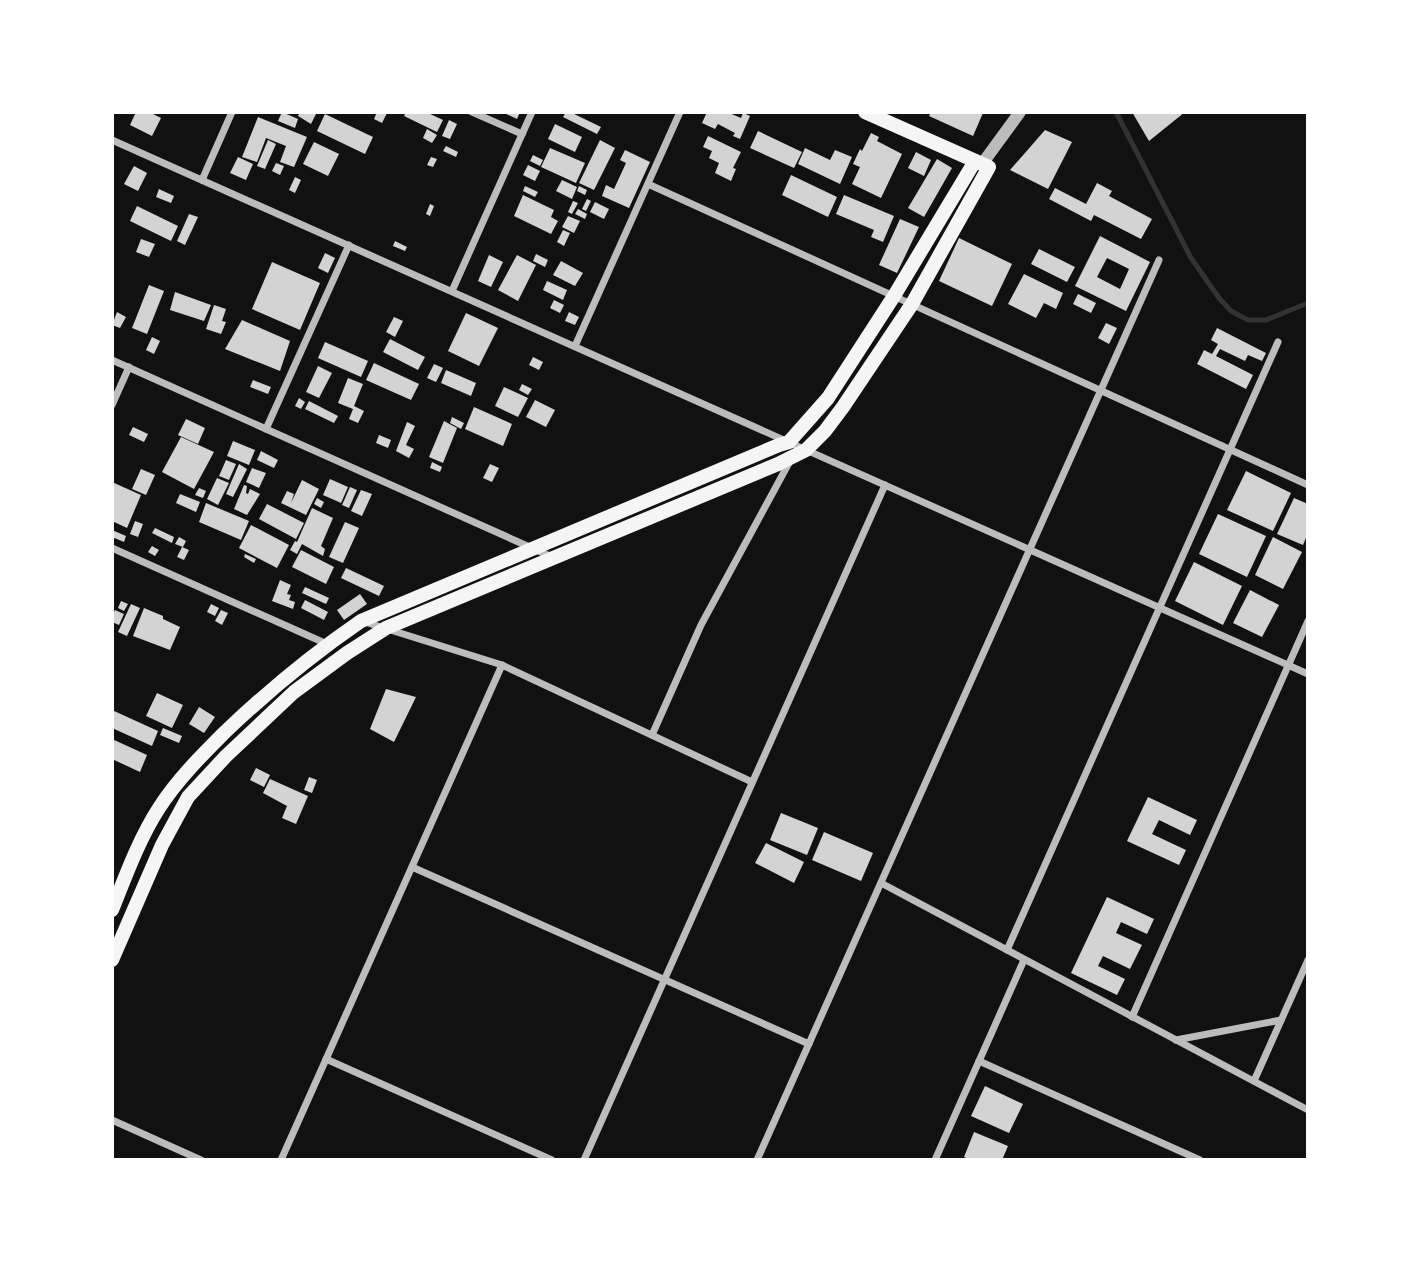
<svg xmlns="http://www.w3.org/2000/svg" width="1420" height="1272" font-family="'IBM Plex Serif',serif">
<style>
.lines{fill:none;stroke-linecap:round;stroke-linejoin:round}
.stream{stroke:#333;stroke-width:5}
.building{fill:#d3d3d3;fill-rule:evenodd}
.minor{stroke:#bcbcbc;stroke-width:7}
.tertiary{stroke:#bcbcbc;stroke-width:12}
.secondary{stroke:#f5f5f5;stroke-width:14}
</style>
<rect width="100%" height="100%" fill="#111"/>
<g class="lines">
<polyline class="stream" points="1116,112 1191,258 1219,298 1231,311 1248,320 1266,320 1308,303"/>
</g>
<g class="building">
<polygon points="136,112 149,112 161,118 152,136 130,125"/>
<polygon points="282,112 298,119 295,128 278,121"/>
<polygon points="300,112 317,112 311,124 298,116"/>
<polygon points="377,112 387,113 382,123 374,119"/>
<polygon points="406,112 426,112 443,120 437,132 404,116"/>
<polygon points="502,112 520,112 517,119"/>
<polygon points="566,112 570,112 601,127 597,134 563,117"/>
<polygon points="707,112 727,112 741,118 743,113 750,116 740,139 733,136 735,133 718,124 715,129 702,123"/>
<polygon points="931,112 980,112 983,113 973,136 929,116"/>
<polygon points="1132,112 1185,112 1149,141"/>
<polygon points="325,114 373,137 365,154 317,131"/>
<polygon points="258,117 307,137 294,167 280,162 286,146 266,138 257,162 242,157"/>
<polygon points="449,120 457,124 450,139 442,136"/>
<polygon points="555,124 582,137 575,152 548,139"/>
<polygon points="427,129 437,135 432,143 423,138"/>
<polygon points="1045,130 1072,142 1048,189 1010,170"/>
<polygon points="758,131 802,152 794,168 750,148"/>
<polygon points="871,133 879,137 877,141 902,154 881,198 852,184 860,167 853,164 860,149 862,151"/>
<polygon points="708,136 741,152 733,168 736,169 731,181 715,173 719,163 709,158 712,151 703,147"/>
<polygon points="268,140 276,144 265,169 257,166"/>
<polygon points="600,140 615,148 594,190 579,183"/>
<polygon points="314,142 339,154 328,176 303,164"/>
<polygon points="446,146 458,152 456,157 443,151"/>
<polygon points="550,148 585,163 576,183 541,167"/>
<polygon points="805,148 830,160 835,150 852,157 840,184 798,164"/>
<polygon points="625,150 650,162 629,208 602,196 606,185 614,189 626,163 620,160"/>
<polygon points="916,152 931,160 924,176 908,168"/>
<polygon points="533,155 543,160 540,166 530,161"/>
<polygon points="238,157 253,164 246,180 230,173"/>
<polygon points="431,157 437,159 433,167 427,165"/>
<polygon points="937,159 952,168 924,217 908,208"/>
<polygon points="276,163 284,166 280,175 272,171"/>
<polygon points="528,165 540,171 535,181 523,175"/>
<polygon points="134,166 147,173 138,191 124,184"/>
<polygon points="791,175 837,197 828,217 782,195"/>
<polygon points="295,177 301,180 295,193 289,190"/>
<polygon points="562,180 577,187 572,199 556,191"/>
<polygon points="1097,183 1112,191 1109,196 1152,219 1141,239 1094,215 1091,221 1049,199 1055,188 1086,204"/>
<polygon points="525,186 538,192 535,197 523,191"/>
<polygon points="579,186 587,190 585,195 577,191"/>
<polygon points="159,189 174,196 171,203 156,197"/>
<polygon points="523,195 554,210 551,217 558,221 551,234 514,216"/>
<polygon points="844,195 894,216 883,242 871,237 874,230 836,214"/>
<polygon points="587,199 591,201 586,211 582,209"/>
<polygon points="573,201 578,203 572,214 568,212"/>
<polygon points="595,202 609,209 604,219 590,212"/>
<polygon points="430,204 434,206 430,216 426,214"/>
<polygon points="137,206 178,226 171,241 130,221"/>
<polygon points="578,209 587,214 585,219 575,214"/>
<polygon points="189,214 198,217 185,245 177,241"/>
<polygon points="568,216 580,221 574,233 562,227"/>
<polygon points="900,219 919,227 897,273 879,265"/>
<polygon points="563,230 570,233 564,246 557,242"/>
<path d="M1100,236L1150,262L1126,311L1075,286ZM1107,258L1129,269L1120,289L1097,277Z"/>
<polygon points="959,238 1012,264 992,306 939,281"/>
<polygon points="141,239 155,244 149,257 136,252"/>
<polygon points="395,241 407,247 405,251 393,246"/>
<polygon points="1039,249 1075,267 1067,282 1031,264"/>
<polygon points="325,253 335,258 328,273 318,268"/>
<polygon points="536,254 548,260 545,267 533,261"/>
<polygon points="489,255 503,262 491,287 478,281"/>
<polygon points="517,255 536,265 518,301 498,290"/>
<polygon points="561,261 583,273 575,286 553,275"/>
<polygon points="272,262 320,283 300,330 252,309"/>
<polygon points="1024,274 1063,293 1056,309 1044,303 1036,318 1008,304"/>
<polygon points="547,281 567,290 563,300 543,290"/>
<polygon points="149,285 164,291 147,334 132,328"/>
<polygon points="175,292 211,305 204,321 170,310"/>
<polygon points="1078,294 1096,303 1091,313 1073,304"/>
<polygon points="554,300 564,305 560,313 550,308"/>
<polygon points="214,305 226,309 222,321 226,322 221,334 206,329"/>
<polygon points="117,312 126,317 120,328 112,325"/>
<polygon points="569,312 579,317 575,325 565,321"/>
<polygon points="466,313 498,328 479,366 448,351"/>
<polygon points="394,317 403,321 395,337 386,332"/>
<polygon points="242,320 290,341 280,371 225,349"/>
<polygon points="1106,323 1117,328 1109,344 1098,338"/>
<polygon points="1217,328 1266,353 1262,361 1248,355 1245,361 1220,349 1216,356 1253,375 1246,389 1197,364 1204,350 1212,354 1218,344 1211,340"/>
<polygon points="152,337 160,341 154,354 146,350"/>
<polygon points="390,339 425,357 418,370 383,352"/>
<polygon points="325,342 368,361 361,377 318,358"/>
<polygon points="533,357 543,362 539,370 529,365"/>
<polygon points="374,363 419,384 411,400 366,380"/>
<polygon points="434,364 443,368 436,382 427,378"/>
<polygon points="318,366 332,373 319,398 306,392"/>
<polygon points="446,370 476,383 471,396 441,383"/>
<polygon points="348,378 363,384 354,406 364,411 358,423 349,419 353,409 338,403"/>
<polygon points="253,380 271,387 268,394 250,387"/>
<polygon points="522,384 532,389 528,395 519,390"/>
<polygon points="504,387 528,398 518,417 495,406"/>
<polygon points="299,398 305,402 301,409 295,406"/>
<polygon points="535,400 555,410 546,427 526,417"/>
<polygon points="309,401 338,416 334,423 305,409"/>
<polygon points="474,407 512,424 503,446 465,429"/>
<polygon points="452,417 464,423 461,429 450,423"/>
<polygon points="186,419 205,428 198,444 178,435"/>
<polygon points="444,421 457,428 443,463 429,457"/>
<polygon points="407,422 415,426 406,445 414,449 409,458 396,451"/>
<polygon points="133,427 148,434 144,442 129,435"/>
<polygon points="379,435 391,440 388,448 376,443"/>
<polygon points="181,437 214,452 194,489 162,472"/>
<polygon points="233,441 255,450 249,465 227,456"/>
<polygon points="261,451 278,460 274,468 257,460"/>
<polygon points="226,460 236,464 229,480 219,476"/>
<polygon points="432,462 442,467 440,472 430,468"/>
<polygon points="239,464 247,469 233,497 226,494"/>
<polygon points="490,464 499,468 492,482 483,478"/>
<polygon points="252,468 266,473 259,488 246,482"/>
<polygon points="141,469 155,475 146,495 132,489"/>
<polygon points="1246,471 1291,493 1273,531 1227,510"/>
<polygon points="217,478 229,483 218,505 207,499"/>
<polygon points="330,479 348,487 341,503 323,495"/>
<polygon points="302,480 319,489 306,515 281,503 287,491 294,494 291,503"/>
<polygon points="112,482 141,495 127,528 112,521"/>
<polygon points="244,485 247,486 246,493 248,494 250,489 260,494 247,515 234,509"/>
<polygon points="350,487 357,490 349,508 342,505"/>
<polygon points="199,488 206,491 203,498 195,495"/>
<polygon points="361,490 372,494 362,516 351,511"/>
<polygon points="180,494 200,502 196,512 176,503"/>
<polygon points="317,498 324,502 321,508 314,504"/>
<polygon points="1294,498 1308,504 1308,533 1303,545 1277,534"/>
<polygon points="206,503 249,521 241,540 199,522"/>
<polygon points="267,504 304,523 296,539 259,519"/>
<polygon points="312,508 333,518 321,546 325,549 323,556 302,544 297,554 290,550 295,541 297,542"/>
<polygon points="1218,514 1266,536 1247,577 1199,554"/>
<polygon points="135,521 143,524 138,537 130,534"/>
<polygon points="345,522 359,528 343,563 329,557"/>
<polygon points="251,525 289,545 277,568 239,548"/>
<polygon points="155,528 174,537 172,543 152,533"/>
<polygon points="112,530 126,536 124,542 112,537"/>
<polygon points="179,537 186,541 183,547 175,544"/>
<polygon points="1273,537 1302,552 1283,589 1255,575"/>
<polygon points="152,546 159,550 155,556 148,552"/>
<polygon points="182,547 189,550 184,560 177,557"/>
<polygon points="301,550 334,567 326,584 292,567"/>
<polygon points="245,554 256,559 254,563 244,557"/>
<polygon points="1194,562 1242,586 1223,625 1175,601"/>
<polygon points="346,568 384,586 379,596 341,578"/>
<polygon points="280,580 291,585 287,594 291,595 289,600 295,602 293,609 272,601"/>
<polygon points="305,587 329,598 326,604 302,593"/>
<polygon points="1250,590 1279,605 1262,637 1233,623"/>
<polygon points="360,594 367,604 344,620 337,610"/>
<polygon points="305,600 328,612 324,620 301,608"/>
<polygon points="121,601 128,604 124,611 118,608"/>
<polygon points="131,604 140,608 127,636 118,632"/>
<polygon points="211,604 219,608 215,616 207,612"/>
<polygon points="144,608 163,616 163,619 180,627 170,650 133,636"/>
<polygon points="115,610 124,614 119,625 112,622 112,616"/>
<polygon points="221,610 228,613 222,625 215,621"/>
<polygon points="386,689 416,697 394,742 370,729"/>
<polygon points="157,693 183,705 172,728 146,716"/>
<polygon points="199,707 215,717 204,733 189,724"/>
<polygon points="112,710 158,731 152,746 112,728"/>
<polygon points="163,728 182,736 179,743 160,735"/>
<polygon points="112,739 147,755 140,772 112,759"/>
<polygon points="256,768 270,775 264,787 250,780"/>
<polygon points="309,777 317,780 312,793 304,790"/>
<polygon points="270,779 308,796 296,824 282,818 287,806 263,793"/>
<polygon points="1148,797 1197,820 1190,835 1159,820 1152,834 1186,850 1179,865 1127,841"/>
<polygon points="781,813 818,828 807,855 770,840"/>
<polygon points="824,832 873,853 861,881 812,860"/>
<polygon points="766,843 804,862 794,883 755,863"/>
<polygon points="1107,897 1154,919 1147,934 1121,922 1116,933 1142,945 1130,969 1103,956 1098,966 1125,979 1117,995 1071,973"/>
<polygon points="985,1086 1023,1104 1009,1133 971,1116"/>
<polygon points="974,1132 1008,1146 1002,1160 971,1160 964,1157"/>
</g>
<g class="lines">
<g class="minor">
<polyline points="472,112 522,134"/>
<polyline points="112,140 1308,674"/>
<polyline points="202,180 232,112"/>
<polyline points="648,184 1308,485"/>
<polyline points="452,291 532,112"/>
<polyline points="575,346 680,112"/>
<polyline points="112,360 552,557"/>
<polyline points="112,405 129,367"/>
<polyline points="266,429 349,245"/>
<polyline points="112,548 327,644"/>
<polyline points="365,622 502,665 752,782"/>
<polyline points="652,735 701,625 790,461"/>
<polyline points="412,867 809,1044"/>
<polyline points="881,883 1308,1110"/>
<polyline points="1007,950 1278,342"/>
<polyline points="1132,1017 1308,621"/>
<polyline points="1176,1040 1281,1020"/>
<polyline points="326,1059 552,1160"/>
<polyline points="979,1061 1200,1160"/>
<polyline points="1254,1081 1308,960"/>
<polyline points="112,1120 201,1160"/>
<polyline points="281,1160 502,665"/>
<polyline points="584,1160 885,485"/>
<polyline points="757,1160 1159,260"/>
<polyline points="935,1160 1024,960"/>
</g>
<polyline class="tertiary" points="982,164 1020,112"/>
<g class="secondary">
<path d="M112,910C126,875 139,839 159,808C177,780 201,756 225,732C268,691 313,654 361,621L779,445L789,442L828,398L894,296L975,161"/>
<polyline points="112,960 162,845 188,797 226,756 294,692 347,653 386,628 778,464 806,450 825,431 843,407 912,304 989,167 865,112"/>
</g>
</g>
<rect width="1420" height="1272" fill="none" stroke="#ffffff" stroke-width="228"/>
</svg>
